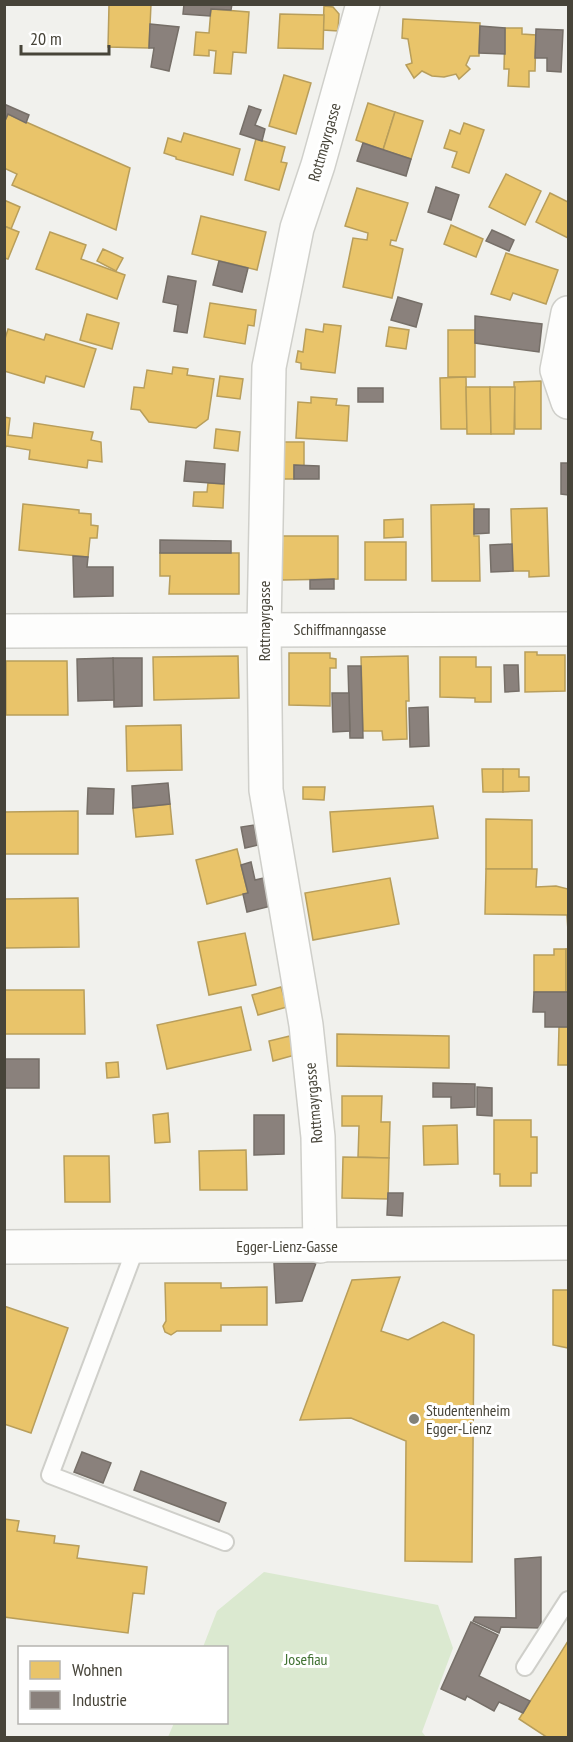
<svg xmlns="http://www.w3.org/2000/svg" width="573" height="1742" font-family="'PT Sans Narrow',sans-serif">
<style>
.green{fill:#dbe9d0}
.homes{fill:#e9c46a;stroke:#b89e5b;stroke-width:1.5}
.industry{fill:#8a817c;stroke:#766f68;stroke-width:1.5}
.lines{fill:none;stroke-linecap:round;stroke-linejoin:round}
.service-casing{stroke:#cfcfca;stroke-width:20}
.minor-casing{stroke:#cfcfca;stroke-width:36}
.service{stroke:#fdfdfc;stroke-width:16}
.minor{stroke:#fdfdfc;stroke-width:33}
.poi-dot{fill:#828178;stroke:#fff;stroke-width:2}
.labels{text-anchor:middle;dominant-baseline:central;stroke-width:6;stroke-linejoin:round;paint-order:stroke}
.street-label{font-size:16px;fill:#474439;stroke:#fff}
.poi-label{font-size:16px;fill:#474439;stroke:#fff;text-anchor:start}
.park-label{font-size:16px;fill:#417233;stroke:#fff}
</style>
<rect width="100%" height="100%" fill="#f1f1ed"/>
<polygon class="green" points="264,1572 438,1605 453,1648 422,1732 426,1737 168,1737 174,1723 226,1722 226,1648 203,1647 217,1611"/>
<g class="homes">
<polygon points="137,4 151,4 149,48 108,47 109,5"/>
<polygon points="324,6 333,7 339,14 338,31 323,30"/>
<polygon points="211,9 249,12 246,53 233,52 231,74 214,73 216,51 209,50 209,56 194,55 196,32 209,33"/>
<polygon points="280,14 324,15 323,49 278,48"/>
<polygon points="403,19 480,23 479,56 470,56 466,65 470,69 459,79 456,74 444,77 432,76 422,71 414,78 406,65 412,63 408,39 402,38"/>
<polygon points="505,28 522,28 522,34 536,35 535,71 529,71 529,87 508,86 509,69 504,69"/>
<polygon points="284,75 311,83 296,134 269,126"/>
<polygon points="368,103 395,112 383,150 356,140"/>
<polygon points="395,112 423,121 411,159 383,150"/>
<polygon points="8,114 130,168 116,230 12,185 17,174 4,168 4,123"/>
<polygon points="464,123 484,130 469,173 452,167 457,152 444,148 450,130 460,134"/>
<polygon points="184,133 240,149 233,175 176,159 176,157 164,153 168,138 181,142"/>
<polygon points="256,139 285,147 281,162 287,163 279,190 245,180"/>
<polygon points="506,174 541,191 525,225 489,207"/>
<polygon points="357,188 408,203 396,241 391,240 390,245 403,249 392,298 343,287 353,238 367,240 368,233 345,226"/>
<polygon points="550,193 568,202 568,238 536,222"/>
<polygon points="4,200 20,207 11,229 4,226"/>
<polygon points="201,216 266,232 257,270 192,254"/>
<polygon points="451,225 483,239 476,257 444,244"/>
<polygon points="4,226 19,232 8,259 4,258"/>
<polygon points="50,232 86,245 81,259 125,275 117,299 36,269"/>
<polygon points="103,249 123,258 116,271 97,261"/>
<polygon points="506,253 558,270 546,304 513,293 510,300 491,294"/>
<polygon points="210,303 256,310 254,326 248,325 245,344 204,337"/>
<polygon points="87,314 119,323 112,349 80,340"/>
<polygon points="324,324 341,326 335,373 301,369 301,363 296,362 298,351 303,352 306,329 323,332"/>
<polygon points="389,327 409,330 406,349 386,346"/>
<polygon points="8,329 44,340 46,334 96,349 84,387 46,376 44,383 4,371 4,342"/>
<rect x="448" y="330" width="27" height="47"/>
<polygon points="173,367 188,369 187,375 214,379 208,419 196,428 149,422 140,410 131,409 134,387 144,388 147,370 172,374"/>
<polygon points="220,376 243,379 240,399 217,396"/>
<polygon points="466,377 467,429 441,429 440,378"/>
<polygon points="541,381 541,429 515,429 514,382"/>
<polygon points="466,387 490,387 491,434 467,434"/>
<polygon points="490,387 515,387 514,434 491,434"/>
<polygon points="311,397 337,399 336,405 349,406 347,441 296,438 298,402 311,403"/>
<polygon points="4,417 10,418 8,435 32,438 34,423 93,432 91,440 101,442 102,462 88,460 87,468 29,459 30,450 6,446 4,453"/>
<polygon points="216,429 240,432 238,451 214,448"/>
<polygon points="279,442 304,442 304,466 294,465 294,479 278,479"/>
<polygon points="208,483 224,484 223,508 193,506 194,492 207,492"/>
<polygon points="23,504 79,510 79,513 91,514 91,525 98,526 97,538 90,538 88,557 19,550"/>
<polygon points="474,504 474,536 479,536 480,581 432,581 431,505"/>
<polygon points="547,508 549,576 529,577 529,571 513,571 511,509"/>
<polygon points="403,519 403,537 384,538 384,520"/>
<polygon points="282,536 338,536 338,579 282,580"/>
<rect x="365" y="542" width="41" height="38"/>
<polygon points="160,553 239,553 239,594 169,594 170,576 160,576"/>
<polygon points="525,652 537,652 537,655 565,655 565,691 525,692"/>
<polygon points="289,653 330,653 330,658 336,659 336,668 330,668 330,706 289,705"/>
<polygon points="238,656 239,698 154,700 153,657"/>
<polygon points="408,656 409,701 406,701 407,739 383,740 382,731 363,731 361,657"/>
<polygon points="440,657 476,657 476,667 491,667 491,702 475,702 475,698 440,697"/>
<polygon points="6,661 67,661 68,715 6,715"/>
<polygon points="181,725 182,770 127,771 126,726"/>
<polygon points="482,769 503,769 503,792 483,792"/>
<polygon points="503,769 519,769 519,777 529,777 529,791 503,792"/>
<polygon points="303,787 325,787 324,800 303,799"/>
<polygon points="170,804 173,834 136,837 133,808"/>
<polygon points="433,806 438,838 333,852 330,812"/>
<polygon points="78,811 78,854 4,854 4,812"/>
<polygon points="486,819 532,820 532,869 486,869"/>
<polygon points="237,849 248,893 207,904 196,860"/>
<polygon points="486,869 537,869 536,887 556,886 568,889 568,931 567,915 485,914"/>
<polygon points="390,878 399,924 313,940 305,893"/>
<polygon points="78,898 79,947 4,948 4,899"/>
<polygon points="245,933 256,985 209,995 198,942"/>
<polygon points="554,949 566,949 566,992 534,992 534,955 554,955"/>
<rect x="566" y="949" width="2" height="43"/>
<polygon points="281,987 287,1007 258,1015 252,995"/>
<polygon points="4,990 84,990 85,1034 4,1034"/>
<polygon points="241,1007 251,1050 167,1069 157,1025"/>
<polygon points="559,1027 568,1027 568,1065 558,1065"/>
<polygon points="337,1034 449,1036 449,1068 337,1066"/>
<polygon points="290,1036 295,1055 273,1061 269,1041"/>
<polygon points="118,1062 119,1077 107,1078 106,1063"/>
<polygon points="342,1096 382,1096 381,1122 390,1122 389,1158 358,1157 359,1126 342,1126"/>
<polygon points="168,1113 170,1142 155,1143 153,1115"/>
<polygon points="494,1120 531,1120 531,1137 537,1137 537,1173 531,1173 531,1186 500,1186 500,1174 494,1174"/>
<polygon points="457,1125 458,1164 424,1165 423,1126"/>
<polygon points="246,1150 247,1190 200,1190 199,1151"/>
<polygon points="64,1156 109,1156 110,1202 65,1202"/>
<polygon points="343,1157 389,1158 388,1199 342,1198"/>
<polygon points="400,1277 381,1331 408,1340 443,1322 474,1335 472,1562 405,1561 406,1441 351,1418 300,1420 352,1280"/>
<polygon points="165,1283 221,1283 221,1288 267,1287 267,1325 221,1325 221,1331 177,1331 171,1335 165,1332 163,1326 166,1321"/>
<polygon points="553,1290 568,1290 568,1348 553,1345"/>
<polygon points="4,1306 68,1328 31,1433 4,1424"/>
<polygon points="4,1519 19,1521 17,1531 55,1536 54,1543 79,1546 77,1558 147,1567 144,1594 133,1593 128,1633 4,1617"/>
<polygon points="568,1641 568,1738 548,1738 519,1719"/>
</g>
<g class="industry">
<polygon points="184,4 232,4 231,10 211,9 210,16 183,14"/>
<polygon points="150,24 179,27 169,71 151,67 154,48 149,48"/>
<polygon points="480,26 505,28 505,54 479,53"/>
<polygon points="536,29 563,30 561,72 547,71 547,58 535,58"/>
<polygon points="4,104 29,115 26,123 8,114 4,123"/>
<polygon points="249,106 261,110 255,125 265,129 262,141 240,134"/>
<polygon points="363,143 411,159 406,176 357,161"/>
<polygon points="436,187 459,195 451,220 428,212"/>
<polygon points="492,230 514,240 509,251 486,241"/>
<polygon points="219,261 248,268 242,292 213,285"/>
<polygon points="168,276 196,281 187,333 174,331 178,305 163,302"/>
<polygon points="398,297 422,304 416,327 391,320"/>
<polygon points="475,316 542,324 539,352 475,343"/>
<rect x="358" y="388" width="25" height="14"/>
<polygon points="186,461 225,464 224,484 184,481"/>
<polygon points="561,463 568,463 568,495 561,494"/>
<polygon points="294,465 319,466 319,479 294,479"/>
<polygon points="474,509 489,509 489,533 474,534"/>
<polygon points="160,540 231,541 231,553 160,553"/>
<polygon points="512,544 513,571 491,572 490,545"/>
<polygon points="73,556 88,557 87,567 113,567 113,596 74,597"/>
<polygon points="334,579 334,589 310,589 310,580"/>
<polygon points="113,658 142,658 142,706 114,707"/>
<polygon points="113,658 114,700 78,701 77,659"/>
<polygon points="504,665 518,665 519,691 505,692"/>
<polygon points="348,666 361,666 363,738 350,738"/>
<polygon points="332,693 349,693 350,731 333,732"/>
<polygon points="428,707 429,746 410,747 409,708"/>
<polygon points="168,783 170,804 133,808 132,786"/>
<polygon points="88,788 114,789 113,814 87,814"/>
<polygon points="254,825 258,845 245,848 241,827"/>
<polygon points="251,862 255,880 264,878 271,906 247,912 243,894 248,893 241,865"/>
<polygon points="534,992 568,992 568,1027 545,1027 545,1012 533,1012"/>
<rect x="4" y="1059" width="35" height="29"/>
<polygon points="433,1083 475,1084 475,1107 451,1108 451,1097 433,1097"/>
<polygon points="477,1087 492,1088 492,1116 477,1115"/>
<polygon points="254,1115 284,1115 284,1154 254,1155"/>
<polygon points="388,1193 403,1193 402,1216 387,1215"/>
<polygon points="274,1263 316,1263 302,1301 276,1303"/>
<polygon points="82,1452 111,1463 103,1483 74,1472"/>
<polygon points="141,1471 226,1503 219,1522 134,1490"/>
<polygon points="541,1557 541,1628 501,1627 499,1633 473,1621 475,1617 516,1618 515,1559"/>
<polygon points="471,1622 498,1635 479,1676 530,1701 523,1713 499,1702 494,1711 467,1696 465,1700 441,1689"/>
</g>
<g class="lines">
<g class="service-casing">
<g id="service">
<polyline points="136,1247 50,1475 225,1542"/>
<polyline points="525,1667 568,1600"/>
</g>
</g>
<g class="minor-casing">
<g id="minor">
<polyline points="568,313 557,370 568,402"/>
<polyline points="4,631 568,629"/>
<polyline points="320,1246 318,1137 306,1025 266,790 264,629 269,367 297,228 318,165 363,4"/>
<polyline points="4,1247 568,1243"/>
</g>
</g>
<use href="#service" class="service"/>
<use href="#minor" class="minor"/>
</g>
<circle class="poi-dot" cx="414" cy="1419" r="6"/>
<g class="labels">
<g class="street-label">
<text transform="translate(324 142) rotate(-74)">Rottmayrgasse</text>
<text transform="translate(264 621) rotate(-90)">Rottmayrgasse</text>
<text x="340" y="629">Schiffmanngasse</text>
<text transform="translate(313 1103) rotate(-95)">Rottmayrgasse</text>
<text x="287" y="1246">Egger-Lienz-Gasse</text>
</g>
<g class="poi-label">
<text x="426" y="1410">Studentenheim<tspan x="426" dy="18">Egger-Lienz</tspan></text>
</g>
<g class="park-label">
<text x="306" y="1659">Josefiau</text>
</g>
</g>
<rect width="573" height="1742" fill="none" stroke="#474439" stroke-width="12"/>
<rect x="18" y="1646" width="210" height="78" fill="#ffffff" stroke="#b5b4b0" stroke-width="1.5"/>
<rect x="30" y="1661" width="30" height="18" fill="#e9c46a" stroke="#b5b4b0" stroke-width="1.5"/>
<text x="72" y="1676" font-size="18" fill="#474439">Wohnen</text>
<rect x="30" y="1691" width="30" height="18" fill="#8a817c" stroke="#b5b4b0" stroke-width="1.5"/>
<text x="72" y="1706" font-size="18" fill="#474439">Industrie</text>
<path d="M21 45v9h88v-9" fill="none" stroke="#474439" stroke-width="3"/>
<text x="30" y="45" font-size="18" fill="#474439" stroke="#ffffff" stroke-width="4.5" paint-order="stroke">20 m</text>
</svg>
